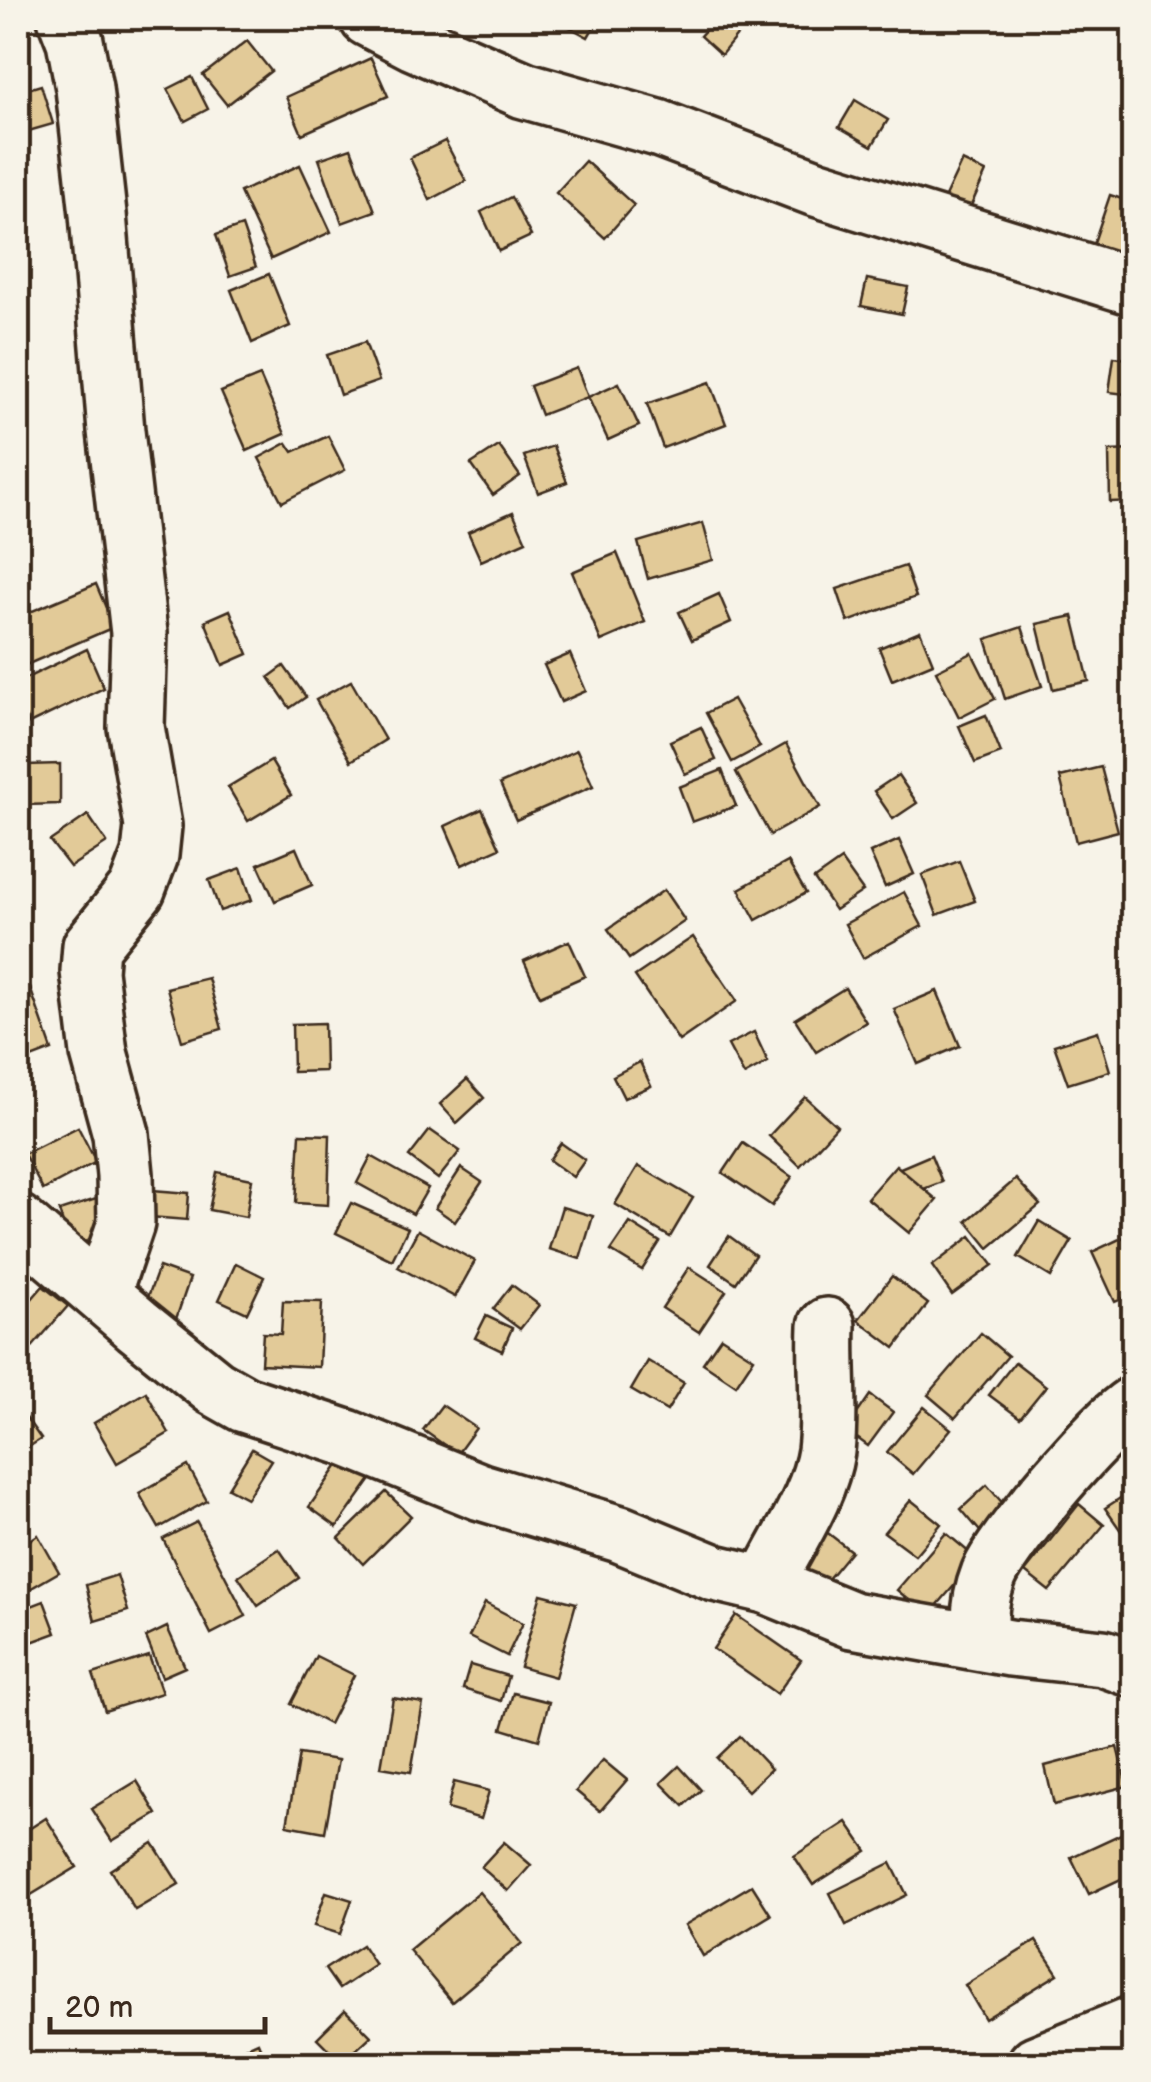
<svg xmlns="http://www.w3.org/2000/svg" width="1151" height="2082" font-family="'Balsamiq Sans',sans-serif">
<style>
.building{fill:#e2ca98;stroke:#3b2a1e;stroke-width:2.5}
.lines{fill:none;stroke-linecap:round;stroke-linejoin:round}
.minor-casing{stroke:#3b2a1e;stroke-width:62}
.minor{stroke:#f7f3e8;stroke-width:55}
</style>
<rect width="100%" height="100%" fill="#f7f3e8"/>
<filter id="ink" filterUnits="userSpaceOnUse"><feTurbulence type="fractalNoise" baseFrequency=".01" numOctaves="2"/><feDisplacementMap in="SourceGraphic" scale="20" xChannelSelector="R" yChannelSelector="G"/><feConvolveMatrix kernelMatrix="1 2 1 2 8 2 1 2 1" color-interpolation-filters="sRGB"/></filter>
<g filter="url(#ink)">
<g class="building">
<polygon points="562,18 599,18 588,37 560,22"/>
<polygon points="716,18 739,18 747,23 721,55 700,36"/>
<polygon points="247,41 271,71 227,105 203,75"/>
<polygon points="371,58 388,96 302,134 286,97"/>
<polygon points="192,77 208,109 185,121 168,89"/>
<polygon points="41,85 53,124 18,134 18,92"/>
<polygon points="855,100 888,120 872,146 839,127"/>
<polygon points="445,141 466,181 430,200 410,158"/>
<polygon points="351,148 375,211 342,223 319,159"/>
<polygon points="585,161 634,205 605,238 556,193"/>
<polygon points="962,161 986,172 969,210 944,199"/>
<polygon points="300,165 331,232 271,259 240,192"/>
<polygon points="1110,195 1134,203 1134,275 1088,260"/>
<polygon points="511,197 531,236 499,251 481,212"/>
<polygon points="242,226 256,267 230,276 216,235"/>
<polygon points="269,274 290,326 252,343 231,290"/>
<polygon points="867,279 908,287 902,314 861,306"/>
<polygon points="365,342 379,381 340,395 327,355"/>
<polygon points="1114,357 1134,360 1134,395 1109,392"/>
<polygon points="577,368 588,397 541,415 530,386"/>
<polygon points="260,376 285,434 247,451 221,392"/>
<polygon points="710,382 726,424 663,448 647,404"/>
<polygon points="619,383 639,426 608,440 588,397"/>
<polygon points="328,436 345,470 282,502 259,458 287,443 293,452"/>
<polygon points="499,446 520,476 493,495 471,464"/>
<polygon points="553,446 567,482 538,493 524,456"/>
<polygon points="1134,450 1134,501 1110,502 1109,451"/>
<polygon points="513,512 526,541 481,561 468,532"/>
<polygon points="703,523 713,560 648,579 638,542"/>
<polygon points="617,553 645,622 601,641 572,572"/>
<polygon points="905,566 916,597 848,622 837,589"/>
<polygon points="96,584 114,627 26,665 18,645 18,617"/>
<polygon points="719,594 731,622 692,640 679,612"/>
<polygon points="230,610 248,654 223,665 205,621"/>
<polygon points="1073,616 1089,681 1053,689 1037,624"/>
<polygon points="1022,627 1042,686 1005,699 986,639"/>
<polygon points="920,631 933,663 892,680 879,648"/>
<polygon points="87,649 104,688 29,724 18,700 18,682"/>
<polygon points="972,653 995,699 959,717 936,671"/>
<polygon points="570,654 586,691 561,702 544,665"/>
<polygon points="284,666 306,697 290,708 269,677"/>
<polygon points="351,681 385,740 351,761 316,700"/>
<polygon points="733,699 760,747 732,762 706,713"/>
<polygon points="986,715 1001,753 975,763 959,726"/>
<polygon points="701,727 716,760 685,774 670,741"/>
<polygon points="786,744 820,807 770,835 736,772"/>
<polygon points="577,750 593,786 516,820 500,784"/>
<polygon points="271,761 291,795 248,821 228,787"/>
<polygon points="60,764 60,804 25,805 25,765"/>
<polygon points="1101,767 1118,831 1076,842 1060,777"/>
<polygon points="722,770 736,806 692,822 679,787"/>
<polygon points="898,775 917,803 893,819 874,791"/>
<polygon points="482,809 500,848 462,865 445,826"/>
<polygon points="88,815 107,843 70,867 50,841"/>
<polygon points="18,829 23,865 18,865"/>
<polygon points="899,840 914,874 885,887 870,853"/>
<polygon points="296,848 312,885 275,901 258,864"/>
<polygon points="841,860 863,891 835,910 814,879"/>
<polygon points="959,861 975,901 937,915 922,875"/>
<polygon points="788,862 806,893 756,920 739,889"/>
<polygon points="241,868 252,900 220,911 209,880"/>
<polygon points="664,890 685,921 629,959 608,929"/>
<polygon points="904,892 922,926 863,958 845,924"/>
<polygon points="693,937 737,1001 679,1041 635,976"/>
<polygon points="569,941 585,976 540,996 524,961"/>
<polygon points="21,962 52,1050 18,1063 18,964"/>
<polygon points="208,978 222,1029 182,1041 167,988"/>
<polygon points="845,988 866,1022 816,1052 795,1019"/>
<polygon points="937,991 960,1046 918,1064 894,1009"/>
<polygon points="324,1023 325,1071 293,1072 292,1024"/>
<polygon points="1132,1028 1134,1028 1134,1062 1128,1061"/>
<polygon points="1098,1031 1110,1071 1068,1084 1054,1045"/>
<polygon points="754,1032 768,1062 744,1075 728,1045"/>
<polygon points="640,1062 651,1086 624,1098 613,1076"/>
<polygon points="467,1079 484,1098 457,1123 440,1104"/>
<polygon points="805,1097 837,1126 800,1166 769,1136"/>
<polygon points="78,1127 96,1162 43,1190 24,1154"/>
<polygon points="430,1130 460,1151 438,1179 409,1157"/>
<polygon points="300,1134 330,1135 328,1205 296,1203"/>
<polygon points="561,1143 585,1160 573,1177 549,1160"/>
<polygon points="743,1143 792,1177 772,1206 723,1173"/>
<polygon points="931,1155 942,1182 908,1195 898,1169"/>
<polygon points="371,1156 428,1188 413,1214 357,1183"/>
<polygon points="896,1165 937,1200 909,1233 867,1198"/>
<polygon points="638,1166 693,1198 670,1237 615,1204"/>
<polygon points="461,1168 482,1182 455,1222 435,1208"/>
<polygon points="217,1172 252,1179 246,1217 209,1210"/>
<polygon points="1016,1179 1040,1205 989,1248 967,1221"/>
<polygon points="152,1190 189,1193 187,1220 150,1217"/>
<polygon points="96,1199 108,1234 71,1248 59,1211"/>
<polygon points="351,1203 408,1228 392,1260 336,1233"/>
<polygon points="562,1207 593,1216 580,1259 549,1249"/>
<polygon points="1039,1221 1072,1241 1051,1277 1018,1257"/>
<polygon points="630,1223 660,1242 642,1270 611,1251"/>
<polygon points="418,1230 475,1261 455,1297 398,1267"/>
<polygon points="1128,1235 1134,1246 1134,1294 1115,1302 1092,1252"/>
<polygon points="729,1236 755,1255 736,1283 710,1265"/>
<polygon points="971,1236 993,1265 952,1295 932,1266"/>
<polygon points="236,1263 264,1277 247,1313 219,1300"/>
<polygon points="159,1267 190,1278 175,1322 143,1310"/>
<polygon points="689,1267 726,1291 699,1332 662,1308"/>
<polygon points="892,1276 928,1304 895,1348 858,1320"/>
<polygon points="512,1285 539,1305 520,1329 493,1309"/>
<polygon points="43,1286 68,1306 28,1352 18,1343 18,1315"/>
<polygon points="283,1301 322,1302 319,1367 261,1364 263,1333 281,1334"/>
<polygon points="486,1316 512,1328 502,1351 475,1338"/>
<polygon points="981,1333 1008,1356 955,1418 928,1395"/>
<polygon points="721,1337 754,1358 736,1385 703,1363"/>
<polygon points="648,1361 684,1383 667,1411 631,1390"/>
<polygon points="1015,1362 1046,1386 1020,1418 989,1395"/>
<polygon points="146,1392 169,1433 117,1463 94,1423"/>
<polygon points="870,1395 893,1412 868,1446 846,1430"/>
<polygon points="442,1405 476,1428 457,1454 423,1430"/>
<polygon points="924,1407 951,1429 913,1474 887,1452"/>
<polygon points="22,1412 41,1439 18,1454 18,1415"/>
<polygon points="252,1449 271,1460 247,1498 228,1488"/>
<polygon points="346,1454 375,1474 337,1527 309,1507"/>
<polygon points="188,1466 207,1501 159,1528 139,1493"/>
<polygon points="987,1485 1011,1513 984,1536 961,1509"/>
<polygon points="1134,1489 1134,1533 1126,1538 1105,1508"/>
<polygon points="386,1492 411,1516 363,1564 339,1538"/>
<polygon points="911,1500 941,1524 915,1555 884,1532"/>
<polygon points="1079,1504 1104,1525 1049,1591 1025,1572"/>
<polygon points="197,1522 246,1616 211,1634 163,1539"/>
<polygon points="824,1530 851,1551 818,1591 791,1569"/>
<polygon points="946,1533 977,1559 928,1616 897,1590"/>
<polygon points="38,1535 59,1572 26,1591 18,1578 18,1547"/>
<polygon points="279,1549 299,1578 258,1606 238,1576"/>
<polygon points="117,1575 128,1611 95,1621 86,1585"/>
<polygon points="541,1594 576,1603 555,1677 520,1667"/>
<polygon points="44,1601 56,1633 26,1644 18,1611"/>
<polygon points="485,1603 523,1623 507,1656 469,1637"/>
<polygon points="736,1615 801,1660 777,1694 713,1649"/>
<polygon points="167,1627 185,1667 162,1677 146,1637"/>
<polygon points="149,1656 162,1693 105,1711 93,1674"/>
<polygon points="316,1656 354,1675 329,1724 291,1704"/>
<polygon points="470,1665 508,1676 501,1701 463,1689"/>
<polygon points="513,1693 549,1702 539,1740 502,1729"/>
<polygon points="393,1698 423,1703 411,1772 381,1767"/>
<polygon points="740,1736 771,1769 748,1791 717,1758"/>
<polygon points="1117,1747 1127,1786 1054,1805 1045,1766"/>
<polygon points="299,1754 338,1760 325,1832 287,1825"/>
<polygon points="603,1760 627,1780 600,1811 576,1791"/>
<polygon points="679,1766 701,1790 684,1806 661,1783"/>
<polygon points="137,1781 157,1814 112,1841 91,1809"/>
<polygon points="454,1782 489,1791 481,1819 447,1809"/>
<polygon points="46,1818 77,1867 26,1898 18,1884 18,1836"/>
<polygon points="847,1822 867,1851 813,1885 794,1856"/>
<polygon points="1134,1828 1134,1873 1089,1894 1071,1857"/>
<polygon points="504,1842 531,1865 508,1891 481,1867"/>
<polygon points="153,1843 179,1884 135,1910 110,1870"/>
<polygon points="891,1863 907,1895 846,1925 830,1893"/>
<polygon points="752,1885 771,1915 703,1956 685,1925"/>
<polygon points="326,1892 352,1900 340,1934 314,1926"/>
<polygon points="479,1892 522,1943 452,2002 409,1950"/>
<polygon points="1036,1941 1058,1974 985,2019 965,1985"/>
<polygon points="362,1945 375,1965 339,1989 325,1969"/>
<polygon points="345,2010 371,2036 342,2063 317,2038"/>
<polygon points="258,2042 267,2064 220,2064 218,2060"/>
</g>
<g class="lines">
<g class="minor-casing">
<g id="minor">
<polyline points="66,18 75,41 84,88 98,214 116,431 139,633 136,727 153,826 150,855 137,889 91,946 89,971 99,1053 121,1134 125,1175 126,1223 102,1294"/>
<polyline points="368,18 414,42 524,90 658,128 816,188 1134,287"/>
<polyline points="18,1223 137,1325 214,1387 244,1404 347,1438 481,1492 620,1534 715,1573 766,1585 852,1620 1010,1648 1103,1658 1134,1669"/>
<path d="M766,1585C786,1542 819,1498 826,1451C831,1410 825,1367 827,1326"/>
<path d="M982,1641C978,1617 980,1597 989,1574C1005,1538 1100,1426 1134,1404"/>
<polyline points="1036,2064 1134,2024"/>
</g>
</g>
<use href="#minor" class="minor"/>
</g>
</g>
<rect width="1151" height="2082" fill="none" stroke="#f7f3e8" stroke-width="60"/>
<rect x="30" y="30" width="1091" height="2022" fill="none" stroke="#3b2a1e" stroke-width="4" filter="url(#ink)"/>
<path d="M50 2017v15h215v-15" fill="none" stroke="#3b2a1e" stroke-width="5"/>
<text x="65" y="2017" font-size="30" fill="#3b2a1e" stroke="#f7f3e8" stroke-width="8" paint-order="stroke">20 m</text>
</svg>
